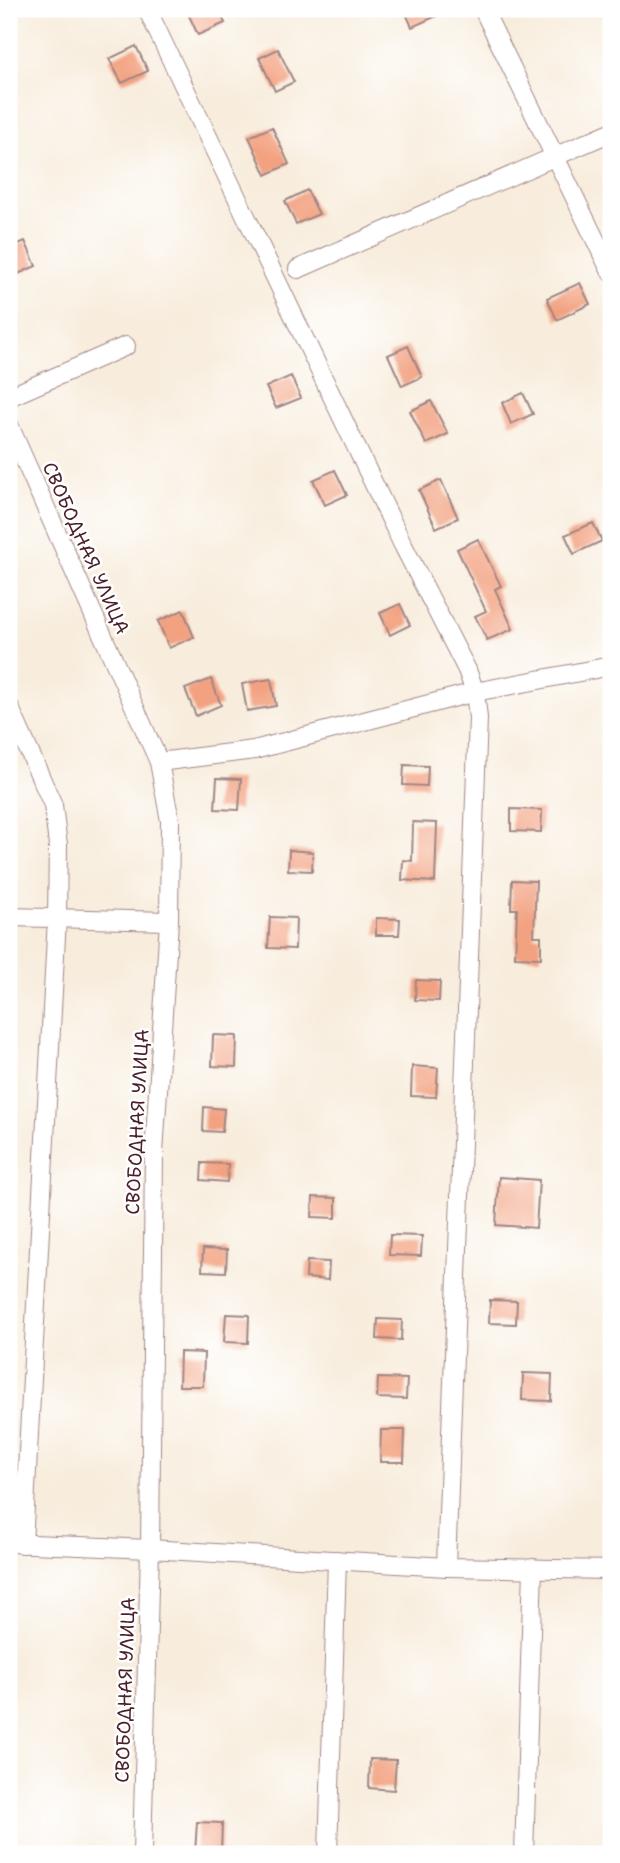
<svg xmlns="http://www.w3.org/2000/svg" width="620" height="1863" font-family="'Shantell Sans',sans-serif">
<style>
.building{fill:#f3a281}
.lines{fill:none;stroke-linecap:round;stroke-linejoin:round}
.minor-casing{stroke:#a18684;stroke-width:20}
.minor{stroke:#fff;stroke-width:18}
.labels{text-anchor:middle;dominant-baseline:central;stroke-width:5;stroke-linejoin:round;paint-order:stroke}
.street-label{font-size:19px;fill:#4a1f2b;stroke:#fff}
</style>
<rect width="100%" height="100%" fill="#fff"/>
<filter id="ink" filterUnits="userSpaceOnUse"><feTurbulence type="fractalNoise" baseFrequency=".0143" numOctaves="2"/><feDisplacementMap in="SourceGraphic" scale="14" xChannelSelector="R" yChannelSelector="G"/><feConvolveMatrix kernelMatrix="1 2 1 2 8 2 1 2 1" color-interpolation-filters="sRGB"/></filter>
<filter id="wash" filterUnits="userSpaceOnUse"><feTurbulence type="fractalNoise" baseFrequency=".00686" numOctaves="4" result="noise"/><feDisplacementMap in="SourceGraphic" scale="28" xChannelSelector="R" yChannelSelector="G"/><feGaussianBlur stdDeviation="1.57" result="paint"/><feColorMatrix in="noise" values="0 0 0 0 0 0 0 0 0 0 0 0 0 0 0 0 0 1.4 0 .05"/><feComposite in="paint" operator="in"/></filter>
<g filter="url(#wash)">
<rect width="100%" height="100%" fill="#f8eddd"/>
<g id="blocks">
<g class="building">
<polygon points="186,9 218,9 225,23 198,35"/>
<polygon points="404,9 452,9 412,27"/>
<polygon points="136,46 148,71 122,83 109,59"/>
<polygon points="278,49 294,82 275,91 259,58"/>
<polygon points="272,127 289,164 266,175 249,137"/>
<polygon points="307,190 319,214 296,224 285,201"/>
<polygon points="25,241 36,266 9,278 9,248"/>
<polygon points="580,283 590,304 557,320 547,298"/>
<polygon points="408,346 422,377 402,386 388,355"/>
<polygon points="291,376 301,398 276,408 266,387"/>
<polygon points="523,393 533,414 511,424 502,403"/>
<polygon points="431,401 448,434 426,444 410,411"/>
<polygon points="335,470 347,495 325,505 313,480"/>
<polygon points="441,480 458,518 436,528 419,490"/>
<polygon points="593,523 602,541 574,554 565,535"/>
<polygon points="478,539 501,586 495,589 513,629 487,640 475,616 486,611 457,549"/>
<polygon points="400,604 410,625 390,635 380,613"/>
<polygon points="183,610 194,637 169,648 158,621"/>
<polygon points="211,679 221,705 196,716 185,689"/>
<polygon points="271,679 276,706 247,711 242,684"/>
<polygon points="404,765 428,766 427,786 403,785"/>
<polygon points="217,778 241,779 239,810 215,809"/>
<polygon points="511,809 542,810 541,832 511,831"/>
<polygon points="413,822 437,823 435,882 402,880 403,860 412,861"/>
<polygon points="289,850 313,852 312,871 288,870"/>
<polygon points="512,880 536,881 534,936 541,936 541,958 515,957 517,909 511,909"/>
<polygon points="270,917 296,918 295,949 268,948"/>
<polygon points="376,918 400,919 399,935 376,935"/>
<polygon points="416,980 440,981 439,1001 415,1000"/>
<polygon points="213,1035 237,1036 236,1067 212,1066"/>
<polygon points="412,1066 438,1068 436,1097 411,1096"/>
<polygon points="204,1107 224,1109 222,1132 203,1131"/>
<polygon points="202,1163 228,1164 227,1182 201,1180"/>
<polygon points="499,1177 539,1180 536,1228 496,1225"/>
<polygon points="313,1197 336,1198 336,1218 312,1217"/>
<polygon points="390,1235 422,1236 421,1256 389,1255"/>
<polygon points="203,1249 227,1250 226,1272 202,1271"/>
<polygon points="307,1261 329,1262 328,1280 306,1278"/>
<polygon points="490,1300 517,1301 516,1324 489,1323"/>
<polygon points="226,1314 249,1315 248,1343 224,1342"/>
<polygon points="378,1319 402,1320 401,1340 377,1339"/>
<polygon points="180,1352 204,1353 203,1386 179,1386"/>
<polygon points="523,1373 552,1374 551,1401 522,1400"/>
<polygon points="378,1378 407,1379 406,1399 377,1398"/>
<polygon points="381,1430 405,1430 404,1462 380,1462"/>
<polygon points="370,1759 396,1760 394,1790 369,1788"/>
<polygon points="197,1822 222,1823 221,1854 195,1854"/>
</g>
</g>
</g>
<g filter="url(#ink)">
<use href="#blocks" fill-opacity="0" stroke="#a18684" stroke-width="2"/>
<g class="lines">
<g class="minor-casing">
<g id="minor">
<polyline points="147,9 403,545 467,670 475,692 478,718 446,1567"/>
<polyline points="483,9 611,272"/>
<polyline points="298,269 611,132"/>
<polyline points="9,397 126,346"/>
<polyline points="9,425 159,762 170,821 169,921 154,1153 150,1549 142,1854"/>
<polyline points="9,706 53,805 58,845 57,918 23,1544"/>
<polyline points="159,762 254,750 475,692 611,666"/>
<polyline points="9,917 169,921"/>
<polyline points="9,1543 150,1549 446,1567 611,1570"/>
<polyline points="328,1854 337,1560"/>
<polyline points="524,1854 533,1568"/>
</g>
</g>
<use href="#minor" class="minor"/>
</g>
</g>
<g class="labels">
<g class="street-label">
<text transform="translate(86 548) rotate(66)">СВОБОДНАЯ УЛИЦА</text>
<text transform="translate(137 1122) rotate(-87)">СВОБОДНАЯ УЛИЦА</text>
<text transform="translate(125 1690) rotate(-88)">СВОБОДНАЯ УЛИЦА</text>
</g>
</g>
<rect width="620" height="1863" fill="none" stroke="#fff" stroke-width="35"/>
</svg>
